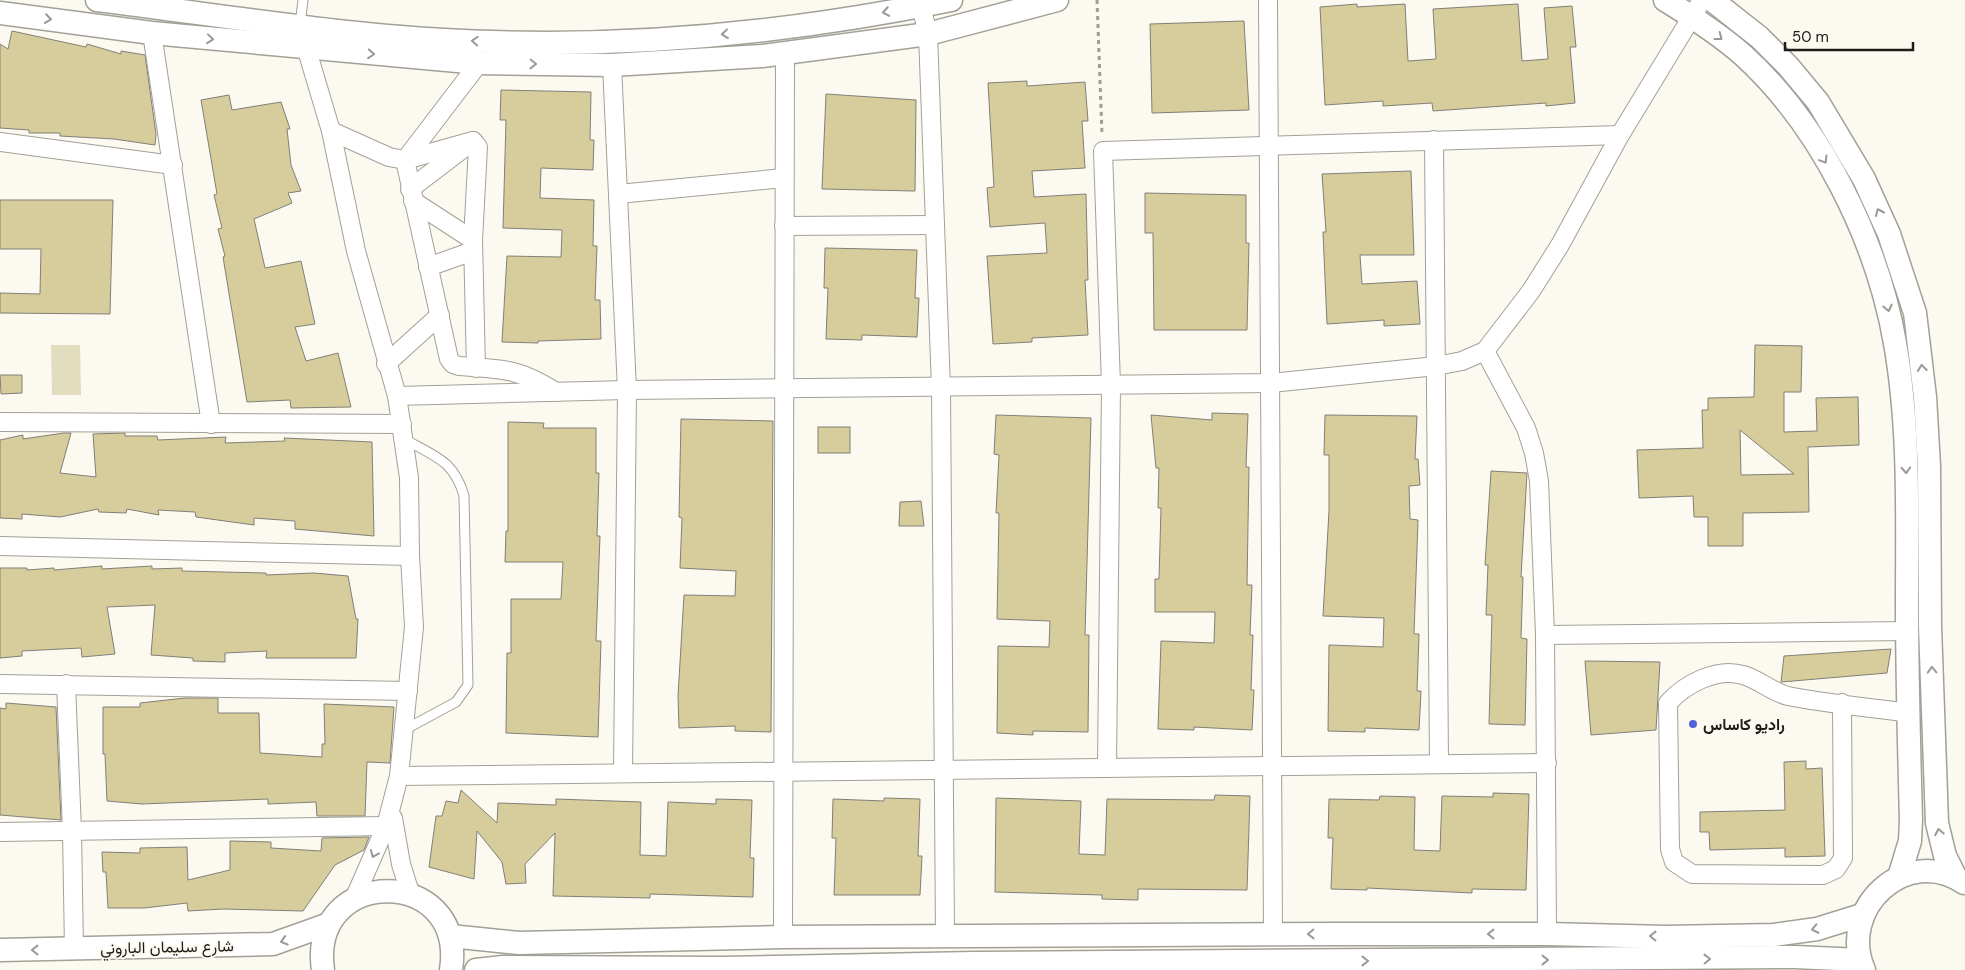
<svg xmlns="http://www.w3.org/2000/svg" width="1965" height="970" font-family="'DM Sans',Vazirmatn,sans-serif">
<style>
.green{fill:#e3ddbf}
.building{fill:#d7cd9c;stroke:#817f76;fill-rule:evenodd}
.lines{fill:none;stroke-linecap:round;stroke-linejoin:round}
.service-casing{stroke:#a2a097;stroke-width:11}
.minor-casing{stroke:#a2a097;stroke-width:20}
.tertiary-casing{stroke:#a2a097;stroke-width:25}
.path{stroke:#9e9d95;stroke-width:3;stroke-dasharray:4 4;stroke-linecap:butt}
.service{stroke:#fff;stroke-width:9}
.minor{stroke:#fff;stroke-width:18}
.tertiary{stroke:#fff;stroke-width:22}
.oneway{stroke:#999997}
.poi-dot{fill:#5064d9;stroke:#fcfaf0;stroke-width:2}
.labels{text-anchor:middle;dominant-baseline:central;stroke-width:4;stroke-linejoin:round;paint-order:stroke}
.poi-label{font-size:16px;font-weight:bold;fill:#1d1c18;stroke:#fcfaf0;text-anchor:start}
.street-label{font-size:16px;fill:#1d1c18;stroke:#fcfaf0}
</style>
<rect width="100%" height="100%" fill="#fcfaf0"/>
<polygon class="green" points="51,345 80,345 81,395 52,395"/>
<g class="building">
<polygon points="1357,4 1357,7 1405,4 1408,61 1436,59 1433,9 1518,4 1522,61 1548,59 1544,8 1572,6 1576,47 1570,47 1575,103 1546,106 1546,103 1433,111 1432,103 1383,106 1383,101 1325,105 1320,7"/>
<polygon points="1244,21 1249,110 1152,113 1150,24"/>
<polygon points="12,31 86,47 87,44 121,54 121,51 145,55 156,134 155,145 114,139 60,136 60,133 29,133 29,130 0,128 0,44 8,49"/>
<polygon points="1027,81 1027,86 1085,82 1088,121 1082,121 1085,168 1032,171 1034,197 1086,194 1088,280 1085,280 1088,335 1032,338 1032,342 993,344 987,256 1047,253 1045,223 990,227 987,188 994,187 988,83"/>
<polygon points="501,90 591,92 590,140 594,140 593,170 541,168 540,198 594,200 593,246 597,246 595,300 600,300 601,339 538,341 538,343 502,342 507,256 561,257 562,230 503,228 506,120 500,120"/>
<polygon points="826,94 916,100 915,191 822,189"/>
<polygon points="229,95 232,110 281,102 290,129 287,129 291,165 301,191 288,193 292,203 254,219 265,268 301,261 315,324 295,327 306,361 338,353 351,407 291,408 290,400 247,402 223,257 225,256 218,229 222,228 214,195 217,194 201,100"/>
<polygon points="1411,171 1414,255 1360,255 1362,284 1417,281 1420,324 1384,326 1384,320 1327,324 1323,232 1326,232 1322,174"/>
<polygon points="1145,193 1246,195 1246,243 1249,243 1247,330 1154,330 1153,233 1145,233"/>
<polygon points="0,200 113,200 110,314 0,313 0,293 40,294 41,249 0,249"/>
<polygon points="825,248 917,250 915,298 919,298 917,337 862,335 862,340 826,339 828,288 824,288"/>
<path d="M1755,345L1802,346L1801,392H1784V432L1817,431L1816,398L1858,397L1859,445L1808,447L1809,512L1743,513V546H1708V517H1694L1693,496L1639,498L1637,450L1703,448L1702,410H1708V398L1754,397ZM1740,430L1794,474L1741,475Z"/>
<polygon points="0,375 22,375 22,393 1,394"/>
<polygon points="1212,413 1248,414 1246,467 1249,467 1247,585 1252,585 1250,635 1253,635 1251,690 1254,690 1252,730 1194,727 1194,730 1158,729 1161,641 1214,643 1215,612 1155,612 1155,579 1159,579 1161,508 1158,508 1159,468 1156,468 1151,415 1212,420"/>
<polygon points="996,415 1091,418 1085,635 1089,635 1088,732 1033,731 1033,735 997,733 998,646 1049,647 1050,621 997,619 999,513 996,513 999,455 994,454"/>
<polygon points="1325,415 1417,416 1415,459 1418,459 1420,485 1409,486 1410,519 1418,520 1414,634 1419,634 1417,691 1421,691 1419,730 1365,728 1365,732 1328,731 1329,645 1383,647 1384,618 1323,616 1329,511 1329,455 1324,455"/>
<polygon points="681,419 773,421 771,732 735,731 735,726 679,728 678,696 684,595 735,596 736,571 680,568 682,518 679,517"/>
<polygon points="508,422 544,423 543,428 596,428 596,473 599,473 597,536 600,536 596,641 601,641 598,737 506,733 507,653 511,653 511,599 561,599 563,562 505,562 506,531 508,531"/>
<rect x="818" y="427" width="32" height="26"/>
<polygon points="64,433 71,433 60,473 96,477 93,434 125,433 125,436 157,436 158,440 226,437 225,443 285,441 284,438 372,442 374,536 295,529 295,521 254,518 254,525 196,517 195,512 158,510 159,515 127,509 126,513 99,512 98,509 60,517 22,514 22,519 0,518 0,440 23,435 23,439"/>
<polygon points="1491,471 1527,473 1521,577 1523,577 1521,638 1527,639 1525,725 1489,724 1492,615 1486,615 1488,565 1485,565"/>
<polygon points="921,501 924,526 899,526 900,502"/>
<polygon points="102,566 102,569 152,566 152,569 182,568 182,571 266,573 266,575 314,573 348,576 356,619 358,619 356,658 266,658 267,651 225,653 225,662 193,661 193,658 151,655 155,605 107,607 115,654 82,657 81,648 22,651 22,656 0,658 0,568 27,568 27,570 54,568 54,570"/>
<polygon points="1891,649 1887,673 1781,682 1784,656"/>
<polygon points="1585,661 1660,662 1656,730 1591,735"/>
<polygon points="185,698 218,698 218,713 259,713 260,753 322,757 322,744 325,744 324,704 394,707 390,763 367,762 365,816 317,816 316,802 268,804 268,799 142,804 107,801 105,754 103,754 103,707 140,707 140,703"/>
<polygon points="6,703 56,707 61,820 0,815 0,708 6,709"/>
<polygon points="1806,761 1806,769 1822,768 1825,856 1785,857 1785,848 1710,850 1709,832 1700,832 1700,812 1785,810 1784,762"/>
<polygon points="461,790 497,823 498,803 556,805 556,799 641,802 640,855 666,856 668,802 716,804 716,799 752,800 750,858 754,858 753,897 650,894 650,898 553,896 555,833 525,864 526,883 506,884 502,862 477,831 474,879 429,867 436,816 442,816 446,801 458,803"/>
<polygon points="1493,793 1529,794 1526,890 1472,889 1472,893 1367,888 1367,890 1331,889 1333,838 1328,838 1329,799 1379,800 1380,796 1415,797 1414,850 1440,851 1442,796 1493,797"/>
<polygon points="1215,795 1250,796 1247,890 1138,889 1138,900 1102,899 1102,895 995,892 996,798 1081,801 1079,854 1105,855 1107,799 1214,800"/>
<polygon points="884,798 920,799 918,856 922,856 920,895 834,895 836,838 832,838 833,799 884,801"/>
<polygon points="369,837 364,850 335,865 303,911 223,909 188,911 187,903 144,908 108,908 106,872 103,872 102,852 140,853 140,848 187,847 188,880 230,870 230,841 271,842 271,848 321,851 322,838"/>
</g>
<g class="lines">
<g class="service-casing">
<g id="service">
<polyline points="300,25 303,0"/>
<path d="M404,439C434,456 454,460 464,496L468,685L456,702L404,730"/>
</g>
</g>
<g class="minor-casing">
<g id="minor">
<polyline points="1268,0 1273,934"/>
<polyline points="921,6 928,34 941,388 945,937"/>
<polyline points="152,33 211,424"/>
<polyline points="303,37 331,131 356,251 397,396 409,478 410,556 414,627 399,776 386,826 354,899"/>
<polyline points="612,65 627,390 623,773"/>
<polyline points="331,131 389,157 405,160 479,63"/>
<polyline points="1434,140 1439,764"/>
<path d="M473,141L405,160L449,359L453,364L459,366C502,369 518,368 556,392"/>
<polyline points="473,141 478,147 473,240 476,368"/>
<polyline points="0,142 173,165"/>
<polyline points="410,189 465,147"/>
<polyline points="618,194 784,178"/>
<polyline points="413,201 473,240"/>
<polyline points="784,226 935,225"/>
<polyline points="428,267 473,251"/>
<polyline points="1485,351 1526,428 1534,453 1539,481 1545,635 1547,934"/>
<polyline points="386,364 440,315"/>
<polyline points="397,396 627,390 1271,383 1436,366 1462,361 1485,351 1531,291 1560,245 1620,135 1702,0"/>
<polyline points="0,422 402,424"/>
<polyline points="0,546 410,556"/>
<polyline points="1545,635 1907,631"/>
<polyline points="0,684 408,691"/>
<polyline points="66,684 72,831 74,950"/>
<path d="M1842,703L1843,858L1836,869L1823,875L1692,874L1674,862L1670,849L1668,703C1685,684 1717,667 1743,675C1758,679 1772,692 1788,696C1827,704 1869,707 1909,713"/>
<polyline points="1107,768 1111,385 1103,151 1620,135"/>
<polyline points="399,776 1547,763"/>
<polyline points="393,818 401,864 410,893"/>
<polyline points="0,832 386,826 394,828"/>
<polyline points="783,937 785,53"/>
</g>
</g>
<g class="tertiary-casing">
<g id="tertiary">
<path d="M97,0C228,16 360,39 492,42C646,47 800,31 951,0"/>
<path d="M1665,0C1691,16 1719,34 1743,55C1821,126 1877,240 1895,343C1910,428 1907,516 1907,602C1907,674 1909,747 1911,820L1910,841L1899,877"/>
<polyline points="1712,0 1759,37 1788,66 1818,102 1864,179 1889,234 1915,313 1925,397 1929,466 1930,626 1937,823 1945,856 1956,878"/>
<polyline points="0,13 152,33 479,63 612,65 762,56 928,34 1057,0"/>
<polyline points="450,936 519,943 783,937 1338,934 1547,934 1666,937 1774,935 1817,929 1862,915"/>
<polyline points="0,950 273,944 329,924"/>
<path d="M323,970C308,865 467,865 451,970"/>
<polyline points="476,970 503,967 722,968 974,963 1795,957 1860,960"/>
<path d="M1864,970C1837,908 1907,844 1964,883"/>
</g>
</g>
<polyline class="path" points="1097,0 1102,134"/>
<use href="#service" class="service"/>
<use href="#minor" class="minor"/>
<use href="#tertiary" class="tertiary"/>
</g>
<defs><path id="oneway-chevron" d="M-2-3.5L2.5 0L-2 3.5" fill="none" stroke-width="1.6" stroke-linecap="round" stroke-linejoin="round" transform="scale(1.25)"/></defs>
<g class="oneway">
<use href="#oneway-chevron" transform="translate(886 12) rotate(170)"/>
<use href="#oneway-chevron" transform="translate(48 19) rotate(8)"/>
<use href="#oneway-chevron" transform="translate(725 34) rotate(174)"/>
<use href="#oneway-chevron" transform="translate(1719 37) rotate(37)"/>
<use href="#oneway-chevron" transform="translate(210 39) rotate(6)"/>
<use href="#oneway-chevron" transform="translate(475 41) rotate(-177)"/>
<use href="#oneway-chevron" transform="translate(371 54) rotate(5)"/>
<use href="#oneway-chevron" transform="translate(533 64) rotate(1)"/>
<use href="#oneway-chevron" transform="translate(1824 160) rotate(59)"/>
<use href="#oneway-chevron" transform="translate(1879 212) rotate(-114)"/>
<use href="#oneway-chevron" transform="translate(1888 308) rotate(77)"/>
<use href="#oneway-chevron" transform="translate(1922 368) rotate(-96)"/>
<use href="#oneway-chevron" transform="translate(1906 470) rotate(87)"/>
<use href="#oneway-chevron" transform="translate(1932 670) rotate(-92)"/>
<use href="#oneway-chevron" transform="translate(1939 832) rotate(-101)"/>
<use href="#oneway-chevron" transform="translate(374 854) rotate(112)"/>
<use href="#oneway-chevron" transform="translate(1815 929) rotate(168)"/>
<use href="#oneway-chevron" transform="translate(1311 934) rotate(179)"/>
<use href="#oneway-chevron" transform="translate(1491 934) rotate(-180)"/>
<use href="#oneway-chevron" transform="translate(1653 936) rotate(-179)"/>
<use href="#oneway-chevron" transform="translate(284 941) rotate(163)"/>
<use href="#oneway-chevron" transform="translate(35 950) rotate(180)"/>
<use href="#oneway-chevron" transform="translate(1707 959) rotate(-1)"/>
<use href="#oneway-chevron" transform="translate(1545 960)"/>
<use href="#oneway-chevron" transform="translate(1365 961)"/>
</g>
<circle class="poi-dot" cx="1693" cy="724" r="5"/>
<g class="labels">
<g class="poi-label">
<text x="1703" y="724">راديو كاساس</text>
</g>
<g class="street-label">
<text transform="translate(167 947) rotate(-1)">شارع سليمان الباروني</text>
</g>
</g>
<path d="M1785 42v8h128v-8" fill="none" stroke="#1d1c18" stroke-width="2.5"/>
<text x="1792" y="42" font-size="15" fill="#1d1c18" stroke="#fcfaf0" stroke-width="4" paint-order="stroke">50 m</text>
</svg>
